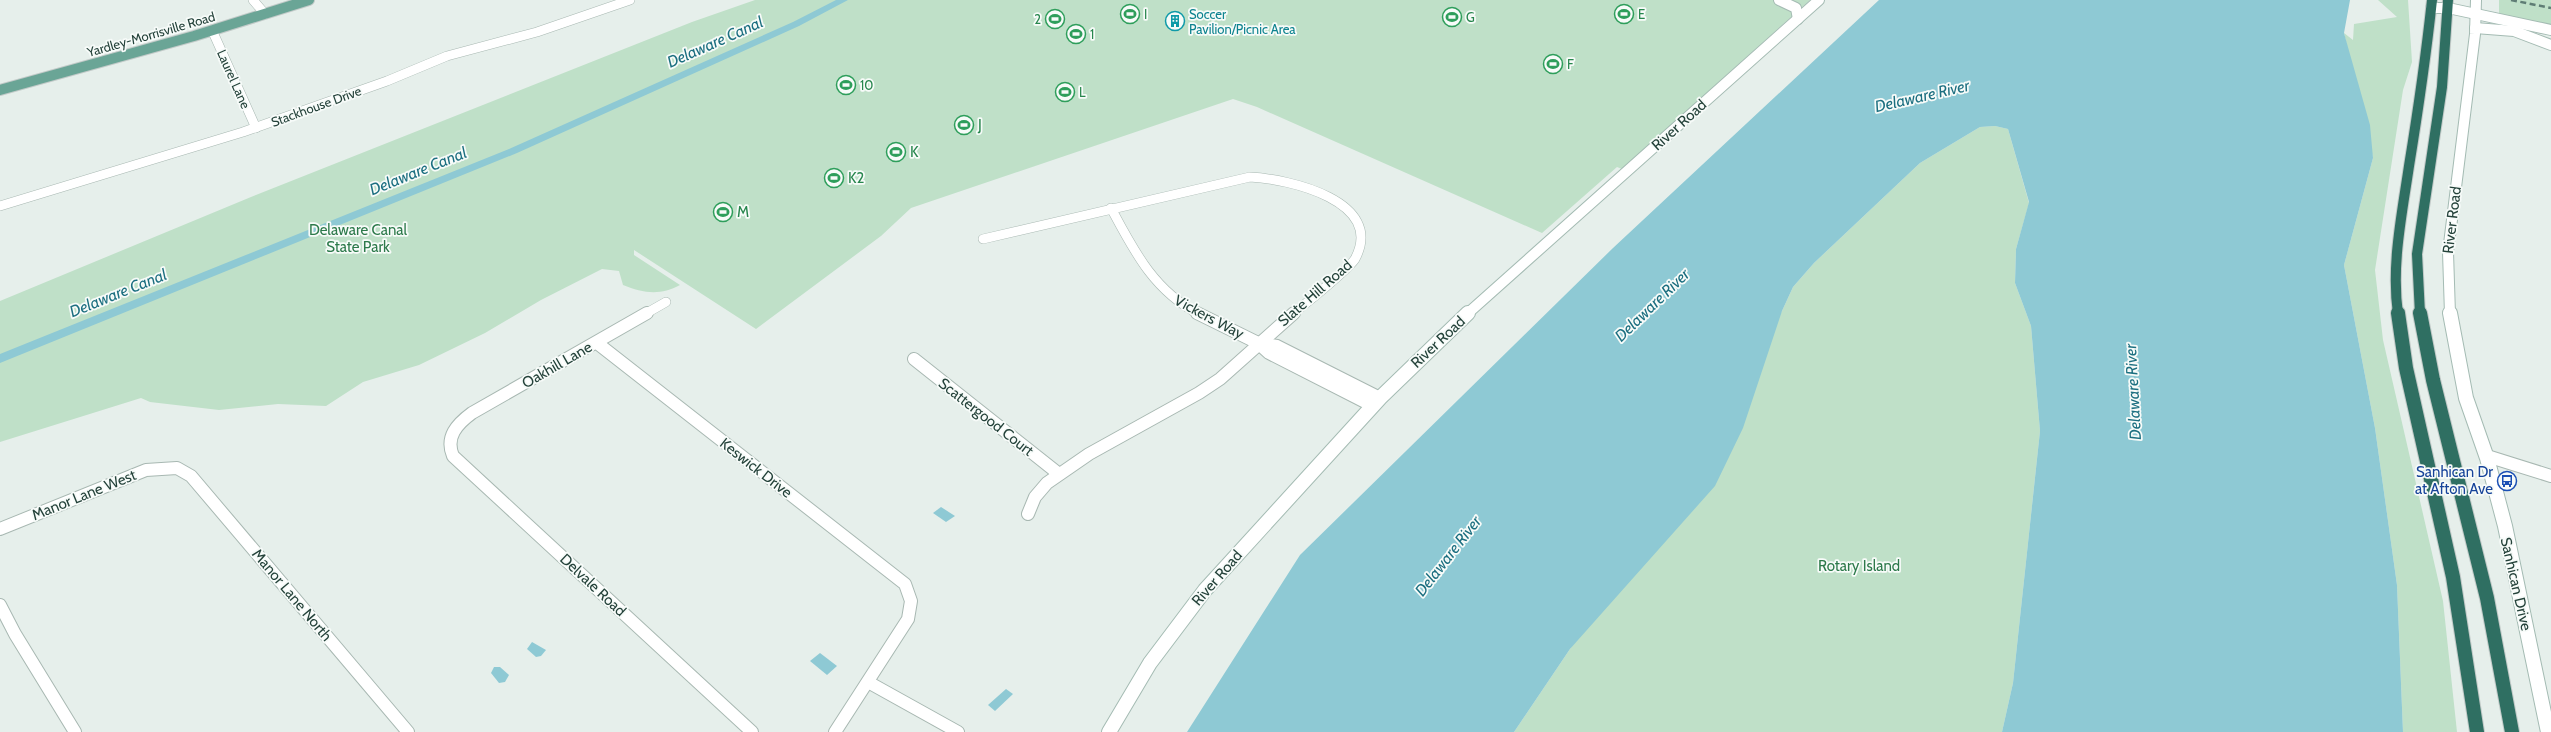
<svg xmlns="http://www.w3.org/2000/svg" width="2551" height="732" font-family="Cabin,sans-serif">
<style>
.green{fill:#bfe0c8}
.water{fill:#8ec9d4}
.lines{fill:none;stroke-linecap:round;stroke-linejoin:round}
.canal{fill:#8ec9d4;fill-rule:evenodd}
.street-far1-casing{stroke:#a8b8b2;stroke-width:10}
.street-casing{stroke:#a8b8b2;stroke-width:14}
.secondary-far1-casing{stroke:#a4bbb3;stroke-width:12}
.secondary-casing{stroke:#a4bbb3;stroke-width:16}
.primary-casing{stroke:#c2cac8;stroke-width:12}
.highway-far1-casing{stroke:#c2cac8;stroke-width:12}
.highway-casing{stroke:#c2cac8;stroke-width:16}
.street-far1{stroke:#fff;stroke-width:9}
.street{stroke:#fff;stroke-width:12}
.secondary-far1{stroke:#fff;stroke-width:10}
.secondary{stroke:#fff;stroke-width:14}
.primary{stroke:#6aa596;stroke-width:10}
.highway-far1{stroke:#2f6f62;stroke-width:10}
.highway{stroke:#2f6f62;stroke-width:14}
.rail{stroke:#5f7d75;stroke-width:2.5;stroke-dasharray:6 3.5;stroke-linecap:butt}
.labels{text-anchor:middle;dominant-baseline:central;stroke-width:3.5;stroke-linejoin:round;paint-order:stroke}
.far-leisure-label{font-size:13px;fill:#27864d;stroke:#f7fbf9;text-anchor:start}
.far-culture-label{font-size:13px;fill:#0d838f;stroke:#f7fbf9;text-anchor:start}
.far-street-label{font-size:13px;fill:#24423a;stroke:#f7fbf9}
.leisure-label{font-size:15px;fill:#27864d;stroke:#f7fbf9;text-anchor:start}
.street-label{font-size:15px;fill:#24423a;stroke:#f7fbf9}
.park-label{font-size:15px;fill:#2d7a4b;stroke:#f7fbf9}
.transit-label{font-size:15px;fill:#164399;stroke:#f7fbf9;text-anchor:end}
.water-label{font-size:16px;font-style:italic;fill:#1c6f80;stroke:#f7fbf9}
</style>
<rect width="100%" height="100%" fill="#e6efeb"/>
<g class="green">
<path d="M755,0H1810L1622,169L1617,167L1542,233L1257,107L1233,99L911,208L881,236L756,329L634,250V255L680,285C660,296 643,293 623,285L619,271L602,269L541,300L485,333L419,365L363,382L326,406L278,404L219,410L150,402L141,398L0,442V301L251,197L692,22Z"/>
<polygon points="2378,0 2408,0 2412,62 2403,90 2375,270 2383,340 2443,601 2457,732 2403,732 2397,585 2375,428 2344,265 2373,158 2344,33 2353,40 2354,24 2397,17"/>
<polygon points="2499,0 2551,0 2551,25 2499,14"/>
<polygon points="1995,126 2008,129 2029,203 2016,249 2015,283 2031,326 2040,431 2013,683 2002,732 1514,732 1570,649 1782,311 1793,287 1814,263 1920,163 1980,127"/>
</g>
<g class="water">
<polygon points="1879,0 2350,0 2344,33 2370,125 2373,158 2344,265 2375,428 2397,585 2403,732 2002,732 2013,683 2040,431 2031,326 2015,283 2016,249 2029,202 2008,129 1995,126 1980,127 1920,163 1814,263 1793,287 1782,311 1743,428 1715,486 1570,649 1514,732 1187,732 1300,555 1613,248"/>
<polygon points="941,507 955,516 946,522 933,513"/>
<polygon points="532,642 546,650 541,656 536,657 527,649"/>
<polygon points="820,653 837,666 827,675 810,661"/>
<polygon points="494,667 500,667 509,675 505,682 499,683 491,673"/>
<polygon points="1006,689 1013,694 995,711 988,705"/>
</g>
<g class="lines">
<polygon class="canal" points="836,0 848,0 799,26 517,153 0,363 0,354 509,149 793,22"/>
<g class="street-far1-casing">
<g id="street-far1">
<polyline points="253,0 265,14"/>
<polyline points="212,30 256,128"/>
<polyline points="0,206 243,132 387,81 447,56 537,32 630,0"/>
<path d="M1111,208C1134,251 1154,291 1199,314"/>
<path d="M983,239L1250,177C1289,179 1386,201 1355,259C1348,270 1306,303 1293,314"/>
<polyline points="645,314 666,302"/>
</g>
</g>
<g class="street-casing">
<g id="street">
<path d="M647,313L472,413C457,424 445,437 453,456L752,732"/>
<polyline points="1197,313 1258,343 1269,353 1373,406"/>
<polyline points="597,343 905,584 911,601 908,619 835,732"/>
<polyline points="1259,343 1277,346 1380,398"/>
<polyline points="914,359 1059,474"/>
<polyline points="2487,456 2551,476"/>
<polyline points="1028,514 1035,497 1047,483 1089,454 1199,393 1220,379 1294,313"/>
<polyline points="0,529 146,470 177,468 191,476 408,732"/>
<polyline points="0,605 15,634 75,732"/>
<polyline points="868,682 958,732"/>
</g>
</g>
<g class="secondary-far1-casing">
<g id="secondary-far1">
<polyline points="1779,0 1796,8 1798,19"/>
<polyline points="2431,8 2448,8 2551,30"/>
<polyline points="2475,28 2514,31 2551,45"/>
<polyline points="1467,314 1819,0"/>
<polyline points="2450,314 2448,252 2475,34 2476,0"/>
</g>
</g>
<g class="secondary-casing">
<g id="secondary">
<polyline points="2450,313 2466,398 2487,458 2505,526 2548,732"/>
<polyline points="1109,732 1150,663 1205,590 1380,398 1468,313"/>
</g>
</g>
<g class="primary-casing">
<polyline id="primary" points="0,90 194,36 309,0"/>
</g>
<g class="highway-far1-casing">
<g id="highway-far1">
<path d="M2398,314C2391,265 2402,214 2409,166C2418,111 2426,56 2432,0"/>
<polyline points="2420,314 2417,254 2442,87 2448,0"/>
</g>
</g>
<g class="highway-casing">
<g id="highway">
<polyline points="2398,313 2406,368 2453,577 2477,732"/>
<polyline points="2420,313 2433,380 2487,598 2512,732"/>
</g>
</g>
<use href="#street-far1" class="street-far1"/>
<use href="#street" class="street"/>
<use href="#secondary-far1" class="secondary-far1"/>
<use href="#secondary" class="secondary"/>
<use href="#primary" class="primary"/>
<use href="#highway-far1" class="highway-far1"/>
<use href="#highway" class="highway"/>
<polyline class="rail" points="2511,0 2551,8"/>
</g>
<defs>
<g id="stadium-ring" transform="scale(1)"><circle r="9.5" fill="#f7fbf9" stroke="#2e9e5b" stroke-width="1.5"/><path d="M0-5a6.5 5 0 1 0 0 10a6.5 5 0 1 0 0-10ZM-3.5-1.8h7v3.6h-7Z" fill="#2e9e5b"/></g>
<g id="building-ring" transform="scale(1)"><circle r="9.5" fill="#f7fbf9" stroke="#0f9aa8" stroke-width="1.5"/><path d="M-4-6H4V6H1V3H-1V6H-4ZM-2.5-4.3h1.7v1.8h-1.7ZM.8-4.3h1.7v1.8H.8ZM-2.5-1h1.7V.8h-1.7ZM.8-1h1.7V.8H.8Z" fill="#0f9aa8"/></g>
<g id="bus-ring" transform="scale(1)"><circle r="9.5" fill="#f7fbf9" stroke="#1a4fb4" stroke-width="1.5"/><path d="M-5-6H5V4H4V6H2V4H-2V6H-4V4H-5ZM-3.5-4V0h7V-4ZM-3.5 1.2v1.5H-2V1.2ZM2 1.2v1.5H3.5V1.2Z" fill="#1a4fb4"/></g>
</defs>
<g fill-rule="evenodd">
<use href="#stadium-ring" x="1130" y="14"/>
<use href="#stadium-ring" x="1624" y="14"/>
<use href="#stadium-ring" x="1452" y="17"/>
<use href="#stadium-ring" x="1055" y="19"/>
<use href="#building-ring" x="1175" y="21"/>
<use href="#stadium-ring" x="1076" y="34"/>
<use href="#stadium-ring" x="1553" y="64"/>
<use href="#stadium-ring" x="846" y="85"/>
<use href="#stadium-ring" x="1065" y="92"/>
<use href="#stadium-ring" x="964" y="125"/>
<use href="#stadium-ring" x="896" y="152"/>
<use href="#stadium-ring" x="834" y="178"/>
<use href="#stadium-ring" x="723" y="212"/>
<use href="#bus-ring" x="2507" y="481"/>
</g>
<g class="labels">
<g class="far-leisure-label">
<text x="1144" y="14">I</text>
<text x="1638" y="14">E</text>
<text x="1466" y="17">G</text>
<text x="1041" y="19" text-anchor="end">2</text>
<text x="1090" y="34">1</text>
<text x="1567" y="64">F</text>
<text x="860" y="85">10</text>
<text x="1079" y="92">L</text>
</g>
<g class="far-culture-label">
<text x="1189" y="14">Soccer<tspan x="1189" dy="15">Pavilion/Picnic Area</tspan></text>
</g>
<g class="far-street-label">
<text transform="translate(151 34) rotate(-16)">Yardley-Morrisville Road</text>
<text transform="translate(234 79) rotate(66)">Laurel Lane</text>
<text transform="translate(316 106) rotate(-20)">Stackhouse Drive</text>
</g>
<g class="leisure-label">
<text x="978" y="125">J</text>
<text x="910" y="152">K</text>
<text x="848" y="178">K2</text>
<text x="737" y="212">M</text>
</g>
<g class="street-label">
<text transform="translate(1679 125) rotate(-42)">River Road</text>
<text transform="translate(2452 220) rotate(-83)">River Road</text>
<text transform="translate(1315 293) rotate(-41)">Slate Hill Road</text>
<text transform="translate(1209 317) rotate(28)">Vickers Way</text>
<text transform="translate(1438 342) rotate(-43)">River Road</text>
<text transform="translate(557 365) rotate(-30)">Oakhill Lane</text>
<text transform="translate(986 417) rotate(38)">Scattergood Court</text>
<text transform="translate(756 468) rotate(38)">Keswick Drive</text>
<text transform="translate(84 495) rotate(-22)">Manor Lane West</text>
<text transform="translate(1217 578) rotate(-49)">River Road</text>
<text transform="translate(2516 584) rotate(77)">Sanhican Drive</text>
<text transform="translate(593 585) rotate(43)">Delvale Road</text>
<text transform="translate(292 595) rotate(50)">Manor Lane North</text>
</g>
<g class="park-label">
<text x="358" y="230">Delaware Canal<tspan x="358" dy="17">State Park</tspan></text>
<text x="1859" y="566">Rotary Island</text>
</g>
<g class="transit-label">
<text x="2493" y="472">Sanhican Dr<tspan x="2493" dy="17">at Afton Ave</tspan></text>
</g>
<g class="water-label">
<text transform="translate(715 42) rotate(-24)">Delaware Canal</text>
<text transform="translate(1922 96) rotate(-13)">Delaware River</text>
<text transform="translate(418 171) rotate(-22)">Delaware Canal</text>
<text transform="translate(118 293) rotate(-22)">Delaware Canal</text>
<text transform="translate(1652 305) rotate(-44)">Delaware River</text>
<text transform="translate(2133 392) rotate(-93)">Delaware River</text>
<text transform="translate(1448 556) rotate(-52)">Delaware River</text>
</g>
</g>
</svg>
